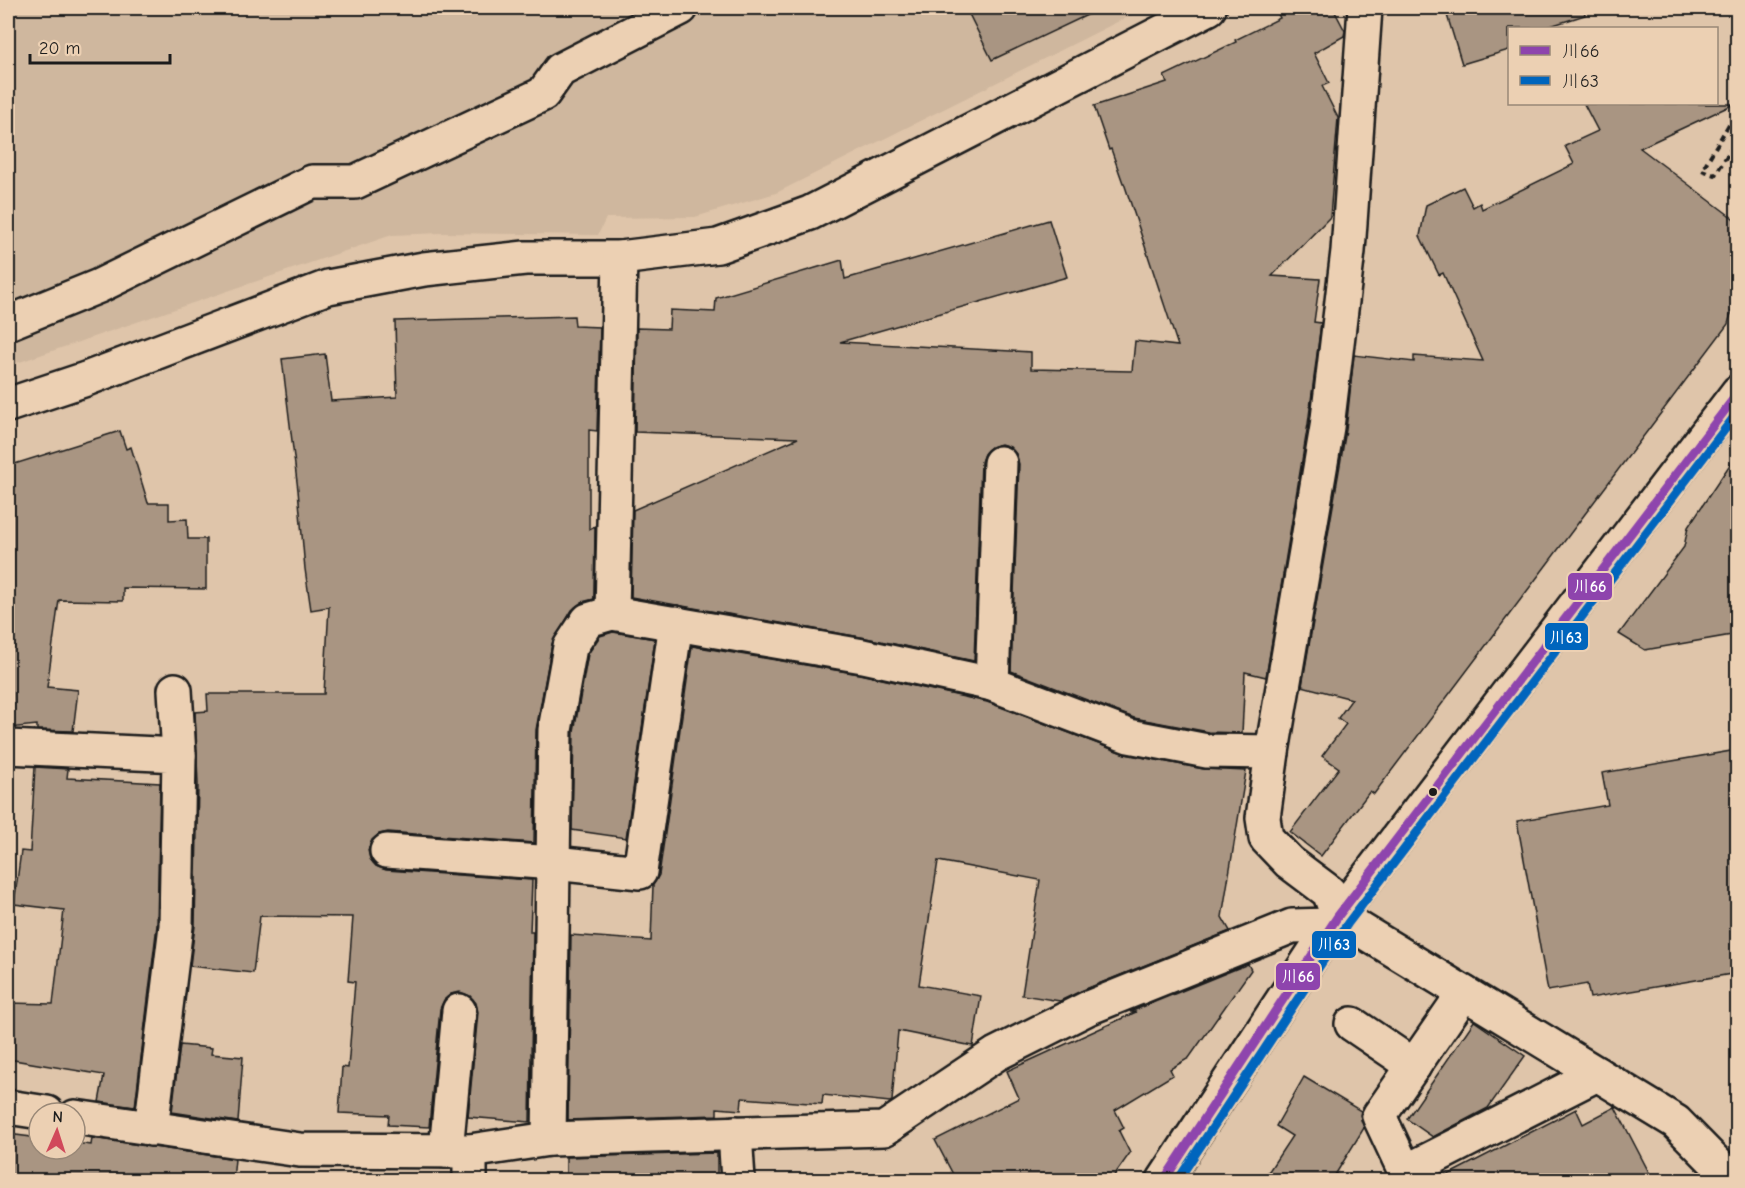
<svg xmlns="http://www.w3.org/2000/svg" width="1745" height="1188" font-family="'Comic Neue','Klee One',sans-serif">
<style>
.built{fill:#cfb79e}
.building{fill:#a99582;stroke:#1c1c1c;stroke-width:1.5}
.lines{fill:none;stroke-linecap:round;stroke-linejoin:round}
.minor-casing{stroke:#1c1c1c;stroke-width:38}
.major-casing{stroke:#1c1c1c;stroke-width:38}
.path{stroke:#1c1c1c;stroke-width:4;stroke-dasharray:6 4.5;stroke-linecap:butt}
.minor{stroke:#ecd0b3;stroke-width:33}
.major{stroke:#ecd0b3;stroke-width:33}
.bus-1-casing{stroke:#ecd0b3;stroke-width:14}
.bus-2-casing{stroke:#ecd0b3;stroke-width:14}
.bus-1{stroke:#8e44ad;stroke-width:9}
.bus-2{stroke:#0065bd;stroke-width:9}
.bus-dot{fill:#1c1c1c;stroke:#ecd0b3;stroke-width:2}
.line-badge{stroke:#ecd0b3;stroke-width:2}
.badge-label{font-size:16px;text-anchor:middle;font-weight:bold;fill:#fff}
</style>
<rect width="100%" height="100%" fill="#dfc5aa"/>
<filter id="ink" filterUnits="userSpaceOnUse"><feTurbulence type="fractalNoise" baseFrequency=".0167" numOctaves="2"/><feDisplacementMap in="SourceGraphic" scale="12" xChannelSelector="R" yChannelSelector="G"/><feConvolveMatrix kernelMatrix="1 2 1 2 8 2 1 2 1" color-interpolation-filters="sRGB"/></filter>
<g filter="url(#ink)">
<polygon class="built" points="8,8 1145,8 776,193 695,217 606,218 598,235 442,233 392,235 8,366"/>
<g class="building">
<polygon points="966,8 1102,8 992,60"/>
<polygon points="1275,8 1333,8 1345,31 1344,36 1314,53 1329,83 1322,86 1338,118 1330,217 1272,276 1320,279 1314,322 1321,323 1308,424 1266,677 1245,672 1242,733 1209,732 1134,718 1011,671 1019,464 1016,454 1010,447 1001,444 991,447 984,454 981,462 974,661 866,638 631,597 633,510 798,438 635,432 637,328 669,329 670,310 715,312 716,298 842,260 845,279 1049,220 1067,277 840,342 1031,352 1031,369 1132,371 1135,341 1178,346 1124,183 1123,183 1111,149 1109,150 1094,106 1167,82 1164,76 1236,42 1235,40 1280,18"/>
<polygon points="1470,8 1584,8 1585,15 1544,28 1509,28 1509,50 1462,64 1447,15"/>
<polygon points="1584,104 1734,104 1640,148 1737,221 1737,293 1728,324 1374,794 1370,791 1321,856 1290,832 1339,768 1322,756 1346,724 1338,718 1352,699 1302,686 1346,430 1354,355 1414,362 1414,356 1483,361 1443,273 1439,275 1420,236 1426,205 1463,187 1473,207 1480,203 1482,209 1574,164 1565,146 1598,131"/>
<polygon points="574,316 575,326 600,327 597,431 589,430 589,529 595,526 594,599 582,602 572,610 552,644 536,730 534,843 388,832 379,834 372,840 368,850 370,859 376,866 386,870 532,880 530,932 533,932 530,1122 468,1117 478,1012 476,1003 470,996 460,992 451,994 444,1000 440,1009 429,1127 388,1125 389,1115 339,1113 342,1067 348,1068 355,982 348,981 353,917 260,916 253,973 190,966 195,926 198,784 195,712 208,711 207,694 324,694 329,607 311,610 305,569 298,490 282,359 325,354 331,401 397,397 395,321"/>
<polygon points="120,431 126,449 131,447 148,503 169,503 169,520 187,519 188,539 206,539 206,589 123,588 123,601 59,600 47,687 78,690 73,731 37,730 37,725 8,728 8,466"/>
<polygon points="1737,454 1737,634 1645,650 1619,634 1684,547 1688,527"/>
<polygon points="613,632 655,639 626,838 572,830 574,732 588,654 600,636"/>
<polygon points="692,646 859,674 987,702 1125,754 1204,769 1246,771 1222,917 1230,931 1081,991 1060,1001 1022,995 1040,880 938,861 919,985 981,996 973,1046 898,1031 892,1101 890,1102 823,1095 822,1104 742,1098 741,1110 717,1108 717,1115 568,1120 571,935 651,941 653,885 659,875"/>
<polygon points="1737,750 1737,973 1590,998 1587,984 1548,991 1517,821 1608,805 1602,773"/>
<polygon points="35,767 68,769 67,778 160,783 157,925 135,1107 99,1102 104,1075 8,1059 8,1003 53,1004 64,910 14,904 21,851 30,852"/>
<polygon points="1248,964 1251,970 1189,1058 1170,1069 1173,1075 1115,1110 1124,1128 1119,1131 1130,1153 1111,1180 956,1180 935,1140 1019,1098 1007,1071 1136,1012 1130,1012"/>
<polygon points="1474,1021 1525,1056 1488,1108 1433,1137 1407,1119"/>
<polygon points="180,1045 212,1048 211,1054 243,1057 238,1122 172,1112"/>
<polygon points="1304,1077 1361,1111 1360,1115 1364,1128 1332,1180 1263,1180 1292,1136 1276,1126"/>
<polygon points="1615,1107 1653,1180 1438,1180 1576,1109 1583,1124"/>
<polygon points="8,1134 39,1138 39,1149 75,1149 75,1143 91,1145 92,1138 235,1159 233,1180 8,1180"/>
<polygon points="717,1153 717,1180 566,1180 566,1157"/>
</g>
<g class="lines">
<g class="minor-casing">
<g id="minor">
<polyline points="1365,8 1348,251 1327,427 1272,752 1263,818 1266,838 1289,862 1329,892 1338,916 1676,1122 1733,1180"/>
<polyline points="8,323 99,286 312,182 355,182 543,94 560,70 681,8"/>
<polyline points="8,405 86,379 328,287 424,269 525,258 620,258 718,246 810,213 1209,8"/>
<polyline points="612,613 620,258"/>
<polyline points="992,684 1000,463"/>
<polyline points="175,690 179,755"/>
<polyline points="8,747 179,755 176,926 151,1129"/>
<polyline points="387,851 554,863 640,872 676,623"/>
<polyline points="1352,1024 1414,1066"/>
<polyline points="8,1107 47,1113"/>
<polyline points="75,1117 300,1150 470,1151 549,1139 884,1129 996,1054 1088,1008 1292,926 1332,925"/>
<polyline points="735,1133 738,1180"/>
<polyline points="549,1139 555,730 570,647 588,620 612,613 863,656 992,684 1129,736 1207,751 1272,752"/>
<polyline points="446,1151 459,1011"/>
<polyline points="1405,1172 1597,1074"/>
<polyline points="470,1180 470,1151"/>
<polyline points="1409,1180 1379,1116 1464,993"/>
</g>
</g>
<g class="major-casing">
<polyline id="major" points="1164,1180 1338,916 1738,392"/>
</g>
<polyline class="path" points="1733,146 1715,175 1702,170 1738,109"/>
<use href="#minor" class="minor"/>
<use href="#major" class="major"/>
<g class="bus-1-casing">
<polyline id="bus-1" points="1164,1180 1338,916 1738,393"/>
</g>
<g class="bus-2-casing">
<polyline id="bus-2" points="1178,1180 1348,923 1738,412"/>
</g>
<use href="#bus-1" class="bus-1"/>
<use href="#bus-2" class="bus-2"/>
</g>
</g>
<circle class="bus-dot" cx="1433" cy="792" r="5"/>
<g class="line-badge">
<rect x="1567" y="572" width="46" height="29" rx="6" fill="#8e44ad"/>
<rect x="1544" y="622" width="45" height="29" rx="6" fill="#0065bd"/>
<rect x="1311" y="930" width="46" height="29" rx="6" fill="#0065bd"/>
<rect x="1275" y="962" width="46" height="29" rx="6" fill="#8e44ad"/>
</g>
<g class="badge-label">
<text x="1590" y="592">川66</text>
<text x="1566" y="643">川63</text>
<text x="1334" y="950">川63</text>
<text x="1298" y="982">川66</text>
</g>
<rect width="1745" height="1188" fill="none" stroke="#ecd0b3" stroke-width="30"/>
<rect x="15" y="15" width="1715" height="1158" fill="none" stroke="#1c1c1c" stroke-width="2" filter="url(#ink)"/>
<rect x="1508" y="27" width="210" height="78" fill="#ecd0b3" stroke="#998877" stroke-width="1.5"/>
<rect x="1520" y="46" width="30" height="9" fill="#8e44ad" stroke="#998877" stroke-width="1.5"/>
<text x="1562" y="57" font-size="18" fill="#1c1c1c">川66</text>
<rect x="1520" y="76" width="30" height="9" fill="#0065bd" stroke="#998877" stroke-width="1.5"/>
<text x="1562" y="87" font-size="18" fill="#1c1c1c">川63</text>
<g transform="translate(57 1131) rotate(3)"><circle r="28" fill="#ecd0b3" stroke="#998877" stroke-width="1.5"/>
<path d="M0-4.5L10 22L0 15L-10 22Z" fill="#d1495b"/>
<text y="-9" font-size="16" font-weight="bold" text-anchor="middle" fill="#1c1c1c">N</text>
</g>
<path d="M30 54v9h140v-9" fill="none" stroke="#1c1c1c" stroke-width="3"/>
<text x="39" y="54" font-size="18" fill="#1c1c1c" stroke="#ecd0b3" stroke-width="4.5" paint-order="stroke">20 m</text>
</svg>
